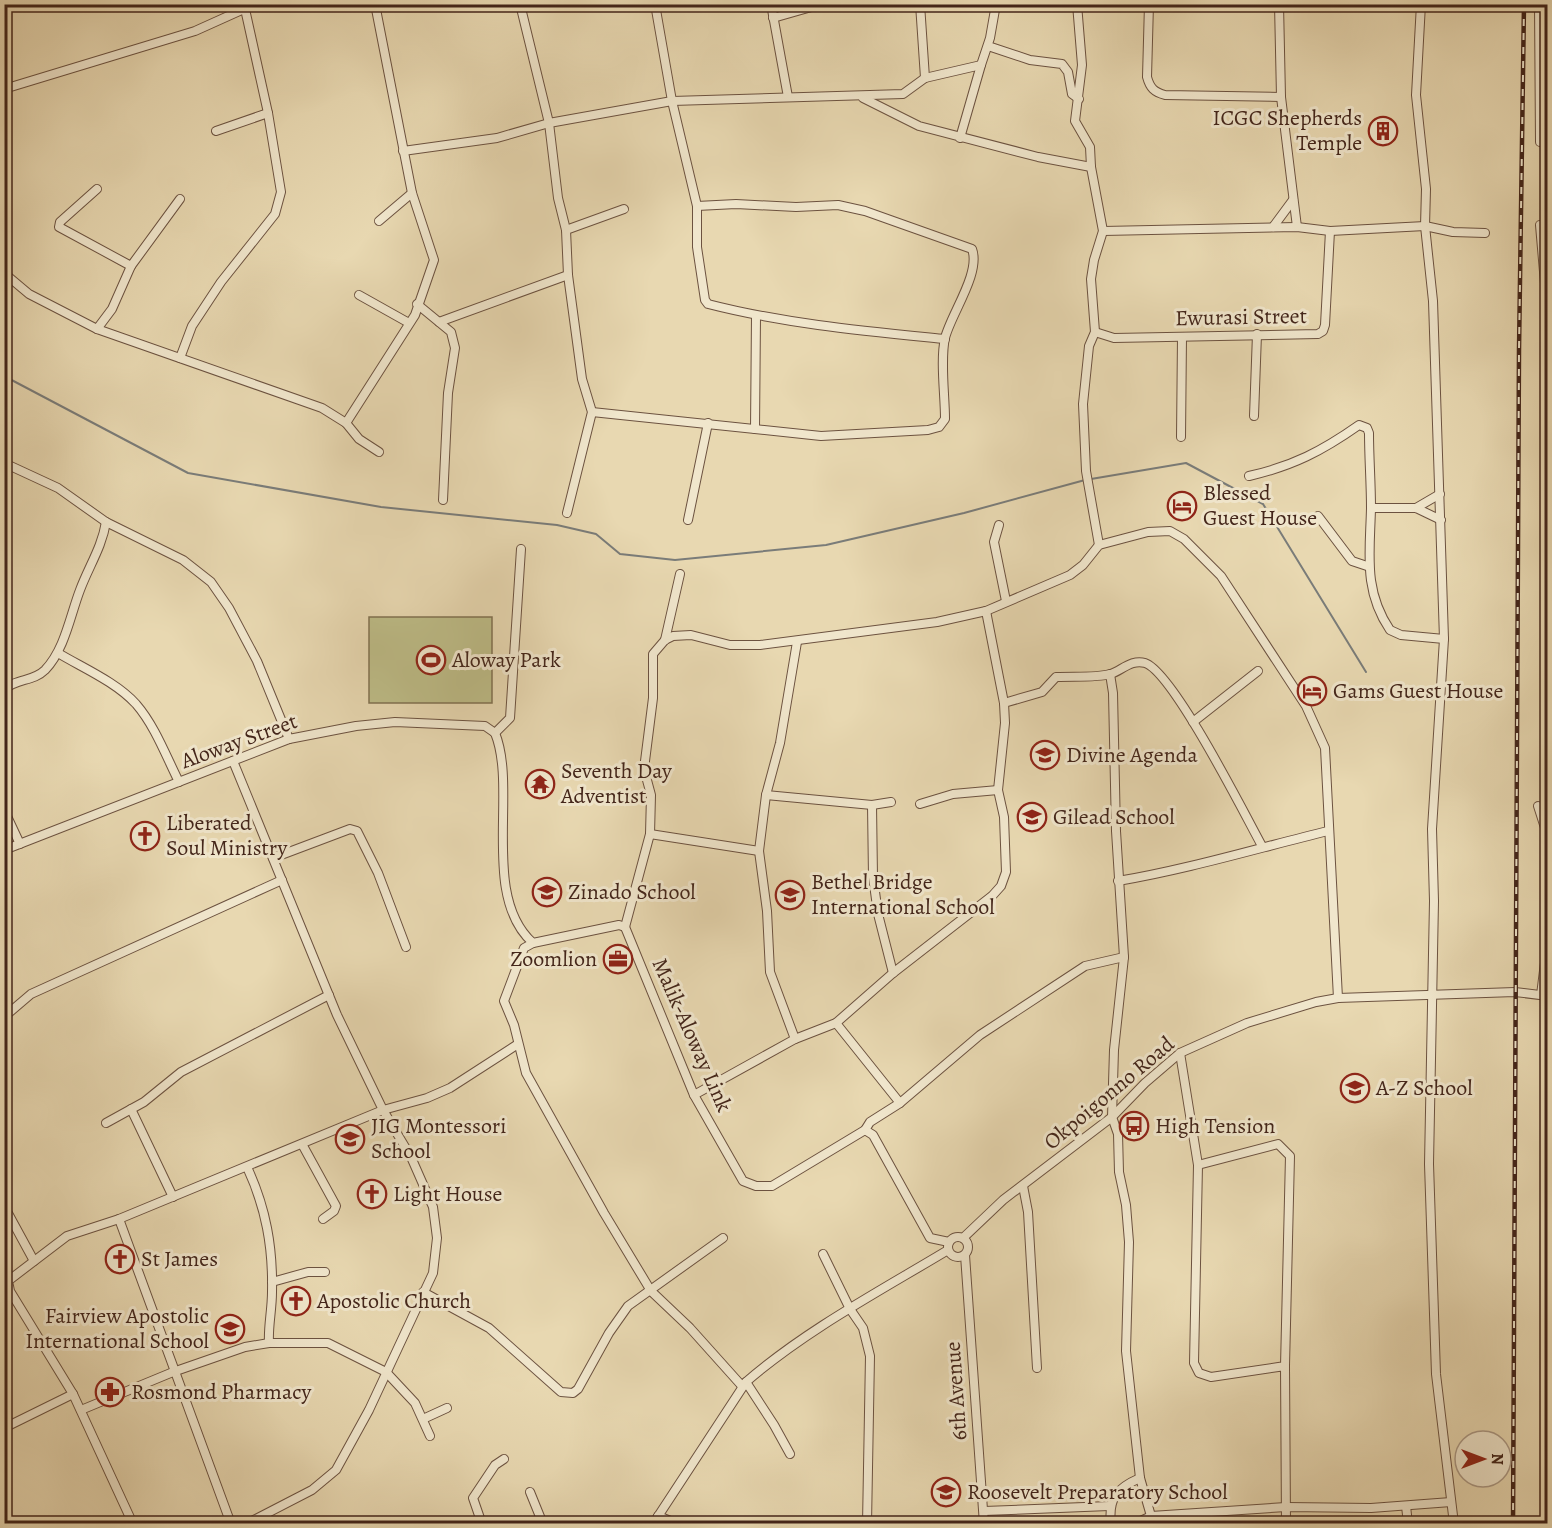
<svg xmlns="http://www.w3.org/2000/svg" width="1552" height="1528" font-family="Alegreya,serif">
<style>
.green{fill:#bdbc87;stroke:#807050;stroke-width:1.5}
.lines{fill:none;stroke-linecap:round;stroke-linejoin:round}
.stream{stroke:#7a7c79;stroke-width:2}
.minor-casing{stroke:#6c5240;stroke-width:10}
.minor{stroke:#f0e6cc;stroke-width:8}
.rail-casing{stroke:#43251a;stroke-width:4.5}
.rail{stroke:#f0e6cc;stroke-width:2;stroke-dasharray:7;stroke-linecap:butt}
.labels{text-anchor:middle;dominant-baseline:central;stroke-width:6;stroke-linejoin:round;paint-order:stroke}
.poi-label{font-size:22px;fill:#43251a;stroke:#f0e6cc;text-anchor:start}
.street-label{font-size:22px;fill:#43251a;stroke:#f0e6cc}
</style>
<rect width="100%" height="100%" fill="#e8d8b1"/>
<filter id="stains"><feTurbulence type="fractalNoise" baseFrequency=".00333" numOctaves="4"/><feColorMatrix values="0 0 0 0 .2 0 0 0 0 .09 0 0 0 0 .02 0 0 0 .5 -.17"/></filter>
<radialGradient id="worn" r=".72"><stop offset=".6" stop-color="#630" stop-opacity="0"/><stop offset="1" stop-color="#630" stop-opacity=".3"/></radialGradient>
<rect class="green" x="369" y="617" width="123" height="86"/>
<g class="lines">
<g class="stream">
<polyline points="4,376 188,473 381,507 557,525 596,534 620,554 675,560 826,545 964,513 1085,480"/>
<polyline points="1091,479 1186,463 1263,504 1366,672"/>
</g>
<g class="minor-casing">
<g id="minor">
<polyline points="520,4 549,123 558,198 566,230 568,275 582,379 592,412 567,513"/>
<path d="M655,4L672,101L697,206V247L705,300L708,304C786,324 865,331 945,339"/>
<polyline points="771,4 788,97"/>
<polyline points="920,4 925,78"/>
<polyline points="1077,4 1082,65 1075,121 1090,147 1091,167 1103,231 1094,260 1091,279 1095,332 1089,346 1083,404 1086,471 1099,545"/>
<path d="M1149,4L1147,77C1150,88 1154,92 1165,95L1281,97"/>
<polyline points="1279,4 1281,97 1297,227"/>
<polyline points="1421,4 1416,95 1426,189 1425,226 1433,301 1444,639 1432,829 1434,901 1429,1164 1436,1374 1454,1524"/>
<polyline points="1539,4 1540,142"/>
<polyline points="773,18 822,4"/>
<polyline points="988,46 1030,60 1062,64 1068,72 1072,94 1079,99"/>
<polyline points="4,89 195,31 255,4"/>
<polyline points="863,98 919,126 1038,157 1091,167"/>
<polyline points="216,131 268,113"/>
<polyline points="960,138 981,65"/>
<polyline points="403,151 497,138 549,123 672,101 903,94 925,78 981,65 990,38 996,4"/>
<polyline points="97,189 60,222 59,227 131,266"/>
<polyline points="379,221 412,193"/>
<polyline points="1540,225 1546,295 1545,331 1548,337"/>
<polyline points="1273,227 1293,200"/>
<polyline points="566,230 624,209"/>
<polyline points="1103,231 1297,227 1330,231 1425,226 1453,232 1485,233"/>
<polyline points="4,273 29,294 97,329 322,408 346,423 415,315 434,260 412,193 375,4"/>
<polyline points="359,295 409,323"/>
<polyline points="417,304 451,332 455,348 448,393 443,500"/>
<polyline points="439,322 568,275"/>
<polyline points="97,329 112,309 131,266 180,199"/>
<polyline points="1095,332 1114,338 1318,334 1323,331 1325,325 1330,231"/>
<polyline points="180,358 192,326 221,282 275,214 281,192 268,113 245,9"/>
<path d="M592,412L821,436L928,430L939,427L945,419C945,395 940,360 945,338C951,314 981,273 972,249L865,211L838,205L796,207L736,204L697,206"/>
<polyline points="1254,416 1257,334"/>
<polyline points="346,423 359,439 379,452"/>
<polyline points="755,429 756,316"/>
<polyline points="1181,437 1182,337"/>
<polyline points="4,463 58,488 106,522 183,560 211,582 229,608 257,661 289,739"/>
<path d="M1249,476C1293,466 1322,451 1359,425L1367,428L1369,433C1369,458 1371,483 1371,508C1370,553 1363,590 1390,630L1401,635L1444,639"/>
<polyline points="1371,508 1416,508 1441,520"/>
<polyline points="1416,508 1440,494"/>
<polyline points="1318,516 1352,561 1367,566"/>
<polyline points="688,520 708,423"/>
<polyline points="999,525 994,542 1006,601"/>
<polyline points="665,640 680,574"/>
<path d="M58,653C83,668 116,682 136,704C155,726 166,756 179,782"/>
<polyline points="1110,674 1113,693 1116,831 1124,957 1114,1050 1112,1117 1118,1134 1119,1172 1126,1205 1129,1242 1126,1351 1140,1478 1151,1516"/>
<path d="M4,690C16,678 33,682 45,670C65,649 70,616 80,590C89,566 102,547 106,522"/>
<path d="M1004,703L1042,692L1056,677C1073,676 1095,678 1111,674C1122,670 1132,659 1145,663C1173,672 1245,815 1262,846"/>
<polyline points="1193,722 1258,671"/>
<path d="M495,733C518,789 480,896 533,943L619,925L625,927"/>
<polyline points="495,733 510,718 521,549"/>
<polyline points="233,761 337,1015 383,1110 411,1157 433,1207 437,1238 433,1273 369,1410 336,1470 312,1490 246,1524"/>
<polyline points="766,795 872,805 891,802"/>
<polyline points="920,804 953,794 998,790"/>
<polyline points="872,805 873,877 878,914 893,973"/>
<polyline points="1538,806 1548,837"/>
<polyline points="4,810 20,844"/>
<polyline points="650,834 759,851"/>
<polyline points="4,850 289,739 356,726 395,722 485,726 495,733"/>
<polyline points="273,858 350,829 357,831 378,873 406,947"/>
<path d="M1118,881C1189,869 1258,848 1328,831"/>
<polyline points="625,927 650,834 651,795 644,769 653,698 653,654 665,640 673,636 691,635 730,645 760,645 937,622 986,611 1070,575 1083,565 1099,545 1148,532 1170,531 1184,539 1221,576 1306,706 1325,748 1338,998"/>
<polyline points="625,927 694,1095 743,1181 756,1186 772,1186 865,1130 873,1135 930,1238 949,1242"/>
<polyline points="533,943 524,948 504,1001 514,1025 526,1073 604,1213 651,1291 690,1328 742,1386"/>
<polyline points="1541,995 1548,938"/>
<polyline points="4,1017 31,994 282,880"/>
<polyline points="836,1023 900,1103"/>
<polyline points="795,1039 770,972 767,911 759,851 766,795 780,743 797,642"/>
<polyline points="1180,1053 1198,1165"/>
<polyline points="694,1095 795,1039 836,1023 893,973 992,896 1001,886 1006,872 1004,817 998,790 1005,723 1004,703 986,611"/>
<polyline points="131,1109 173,1197"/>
<polyline points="106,1123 144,1102 181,1072 329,995"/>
<polyline points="865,1130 870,1122 900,1103 980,1035 1085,966 1124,957"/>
<polyline points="302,1144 336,1206 334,1211 323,1219"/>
<path d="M247,1167C266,1208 273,1247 272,1292C272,1310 268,1326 269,1343"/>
<polyline points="1023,1186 1028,1212 1037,1368"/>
<polyline points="4,1206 34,1261"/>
<polyline points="119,1219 231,1524"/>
<circle cx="958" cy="1247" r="10"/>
<polyline points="963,1238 1003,1200 1112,1117 1145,1083 1180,1053 1247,1023 1316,1002 1338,998 1515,992 1548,996"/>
<polyline points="823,1254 850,1309 863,1328 870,1356 867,1524"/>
<polyline points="965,1255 984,1524"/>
<polyline points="272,1282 308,1272 325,1272"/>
<polyline points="423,1292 489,1328 561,1392 573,1393 578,1389 609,1333 628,1306 723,1238"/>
<polyline points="1285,1366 1211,1377 1199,1373 1194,1363 1198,1165 1278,1144 1290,1156 1285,1366 1286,1524"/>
<polyline points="746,1382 774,1425 790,1454"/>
<polyline points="81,1410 173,1372 245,1347 269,1343 328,1343 386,1372 415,1403 430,1436"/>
<polyline points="423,1419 447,1408"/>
<polyline points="4,1428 73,1394"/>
<polyline points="530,1492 543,1524"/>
<polyline points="1406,1506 1408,1524"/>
<polyline points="984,1511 1109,1506"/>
<polyline points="266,1515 270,1524"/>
<polyline points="658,1516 678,1524"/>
<polyline points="133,1524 73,1394 10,1291 8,1281 67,1236 119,1219 383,1110 427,1098 450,1088 518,1044"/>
<polyline points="482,1524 473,1498 495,1465 504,1459"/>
<path d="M653,1524L746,1382C806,1330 880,1291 948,1250"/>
<path d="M1111,1524C1108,1498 1117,1488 1140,1478"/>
<polyline points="1134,1524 1151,1516 1286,1507 1371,1508 1451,1502"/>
</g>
</g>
<use href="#minor" class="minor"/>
<g class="rail-casing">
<polyline id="rail" points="1513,1524 1519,350 1524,4"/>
</g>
<use href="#rail" class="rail"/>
</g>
<defs>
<g id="building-ring" transform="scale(1.5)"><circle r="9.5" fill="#f0e6cc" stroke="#8f2418" stroke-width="1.5"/><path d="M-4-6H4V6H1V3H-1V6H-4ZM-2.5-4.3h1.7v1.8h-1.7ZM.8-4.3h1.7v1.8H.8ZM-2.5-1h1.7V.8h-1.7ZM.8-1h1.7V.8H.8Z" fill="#8f2418"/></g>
<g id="hotel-ring" transform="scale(1.5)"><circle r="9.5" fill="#f0e6cc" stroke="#8f2418" stroke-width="1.5"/><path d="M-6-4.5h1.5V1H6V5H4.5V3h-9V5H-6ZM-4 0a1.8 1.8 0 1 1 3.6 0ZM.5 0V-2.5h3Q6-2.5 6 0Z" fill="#8f2418"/></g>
<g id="stadium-ring" transform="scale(1.5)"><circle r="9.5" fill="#f0e6cc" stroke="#8f2418" stroke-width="1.5"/><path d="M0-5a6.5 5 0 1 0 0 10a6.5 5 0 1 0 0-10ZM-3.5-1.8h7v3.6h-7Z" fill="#8f2418"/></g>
<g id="school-ring" transform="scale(1.5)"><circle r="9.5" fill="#f0e6cc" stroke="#8f2418" stroke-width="1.5"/><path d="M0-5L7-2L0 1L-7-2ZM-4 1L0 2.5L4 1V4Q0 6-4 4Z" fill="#8f2418"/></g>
<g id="temple-ring" transform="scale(1.5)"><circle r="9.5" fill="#f0e6cc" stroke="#8f2418" stroke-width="1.5"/><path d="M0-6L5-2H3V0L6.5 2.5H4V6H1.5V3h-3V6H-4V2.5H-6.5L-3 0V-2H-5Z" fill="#8f2418"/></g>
<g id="church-ring" transform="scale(1.5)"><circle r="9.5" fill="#f0e6cc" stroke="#8f2418" stroke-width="1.5"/><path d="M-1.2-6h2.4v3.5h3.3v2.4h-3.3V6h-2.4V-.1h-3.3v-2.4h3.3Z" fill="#8f2418"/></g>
<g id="office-ring" transform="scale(1.5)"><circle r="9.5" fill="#f0e6cc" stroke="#8f2418" stroke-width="1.5"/><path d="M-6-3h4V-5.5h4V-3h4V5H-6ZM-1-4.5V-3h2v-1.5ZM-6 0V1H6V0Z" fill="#8f2418"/></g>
<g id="bus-ring" transform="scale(1.5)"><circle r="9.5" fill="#f0e6cc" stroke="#8f2418" stroke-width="1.5"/><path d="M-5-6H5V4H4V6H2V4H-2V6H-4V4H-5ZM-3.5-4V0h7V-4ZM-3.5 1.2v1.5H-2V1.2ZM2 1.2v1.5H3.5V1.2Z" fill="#8f2418"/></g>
<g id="pharmacy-ring" transform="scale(1.5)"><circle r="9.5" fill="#f0e6cc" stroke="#8f2418" stroke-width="1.5"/><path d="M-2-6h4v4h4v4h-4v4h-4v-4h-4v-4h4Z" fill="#8f2418"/></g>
</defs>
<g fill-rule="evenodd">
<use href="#building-ring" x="1383" y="131"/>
<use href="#hotel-ring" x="1182" y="506"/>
<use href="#stadium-ring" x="431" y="660"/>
<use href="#hotel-ring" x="1312" y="691"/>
<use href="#school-ring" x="1045" y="755"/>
<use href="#temple-ring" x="540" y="784"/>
<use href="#school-ring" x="1032" y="817"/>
<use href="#church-ring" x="145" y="836"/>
<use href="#school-ring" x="547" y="892"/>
<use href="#school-ring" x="790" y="895"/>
<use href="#office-ring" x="618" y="959"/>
<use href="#school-ring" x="1355" y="1088"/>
<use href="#bus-ring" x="1134" y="1126"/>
<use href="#school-ring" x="350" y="1139"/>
<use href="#church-ring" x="372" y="1194"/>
<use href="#church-ring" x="120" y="1259"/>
<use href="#church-ring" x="296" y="1301"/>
<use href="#school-ring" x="230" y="1329"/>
<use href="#pharmacy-ring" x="110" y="1392"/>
<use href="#school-ring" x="946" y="1492"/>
</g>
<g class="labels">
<g class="poi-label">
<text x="1362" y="118" text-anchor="end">ICGC Shepherds<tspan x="1362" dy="25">Temple</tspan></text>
<text x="1203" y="493">Blessed<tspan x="1203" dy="25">Guest House</tspan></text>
<text x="452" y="660">Aloway Park</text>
<text x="1333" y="691">Gams Guest House</text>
<text x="1066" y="755">Divine Agenda</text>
<text x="561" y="771">Seventh Day<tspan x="561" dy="25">Adventist</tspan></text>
<text x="1053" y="817">Gilead School</text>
<text x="166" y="823">Liberated<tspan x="166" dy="25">Soul Ministry</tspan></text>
<text x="811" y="882">Bethel Bridge<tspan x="811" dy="25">International School</tspan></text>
<text x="568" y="892">Zinado School</text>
<text x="597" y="959" text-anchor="end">Zoomlion</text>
<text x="1376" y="1088">A-Z School</text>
<text x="371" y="1126">JIG Montessori<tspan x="371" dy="25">School</tspan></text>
<text x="1155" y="1126">High Tension</text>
<text x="393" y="1194">Light House</text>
<text x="141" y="1259">St James</text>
<text x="317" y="1301">Apostolic Church</text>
<text x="209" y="1316" text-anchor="end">Fairview Apostolic<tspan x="209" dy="25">International School</tspan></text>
<text x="131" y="1392">Rosmond Pharmacy</text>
<text x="967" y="1492">Roosevelt Preparatory School</text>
</g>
<g class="street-label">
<text transform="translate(1241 317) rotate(-1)">Ewurasi Street</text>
<text transform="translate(239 741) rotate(-20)">Aloway Street</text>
<text transform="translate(692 1035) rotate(66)">Malik-Aloway Link</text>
<text transform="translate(1109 1093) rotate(-40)">Okpoigonno Road</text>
<text transform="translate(956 1391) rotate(-94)">6th Avenue</text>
</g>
</g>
<rect width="1552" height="1528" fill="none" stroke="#e8d8b1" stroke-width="24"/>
<rect x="6" y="6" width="1540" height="1516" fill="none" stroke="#43251a" stroke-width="3"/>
<rect x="12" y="12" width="1528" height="1504" fill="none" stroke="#43251a" stroke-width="1.5"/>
<g transform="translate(1483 1459) rotate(90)"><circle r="28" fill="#f0e6cc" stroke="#ab9985" stroke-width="1.5"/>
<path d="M0-4.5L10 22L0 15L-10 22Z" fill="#8f2418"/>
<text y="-9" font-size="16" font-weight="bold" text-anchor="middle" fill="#43251a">N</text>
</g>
<rect width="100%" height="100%" filter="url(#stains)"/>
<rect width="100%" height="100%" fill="url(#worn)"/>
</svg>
